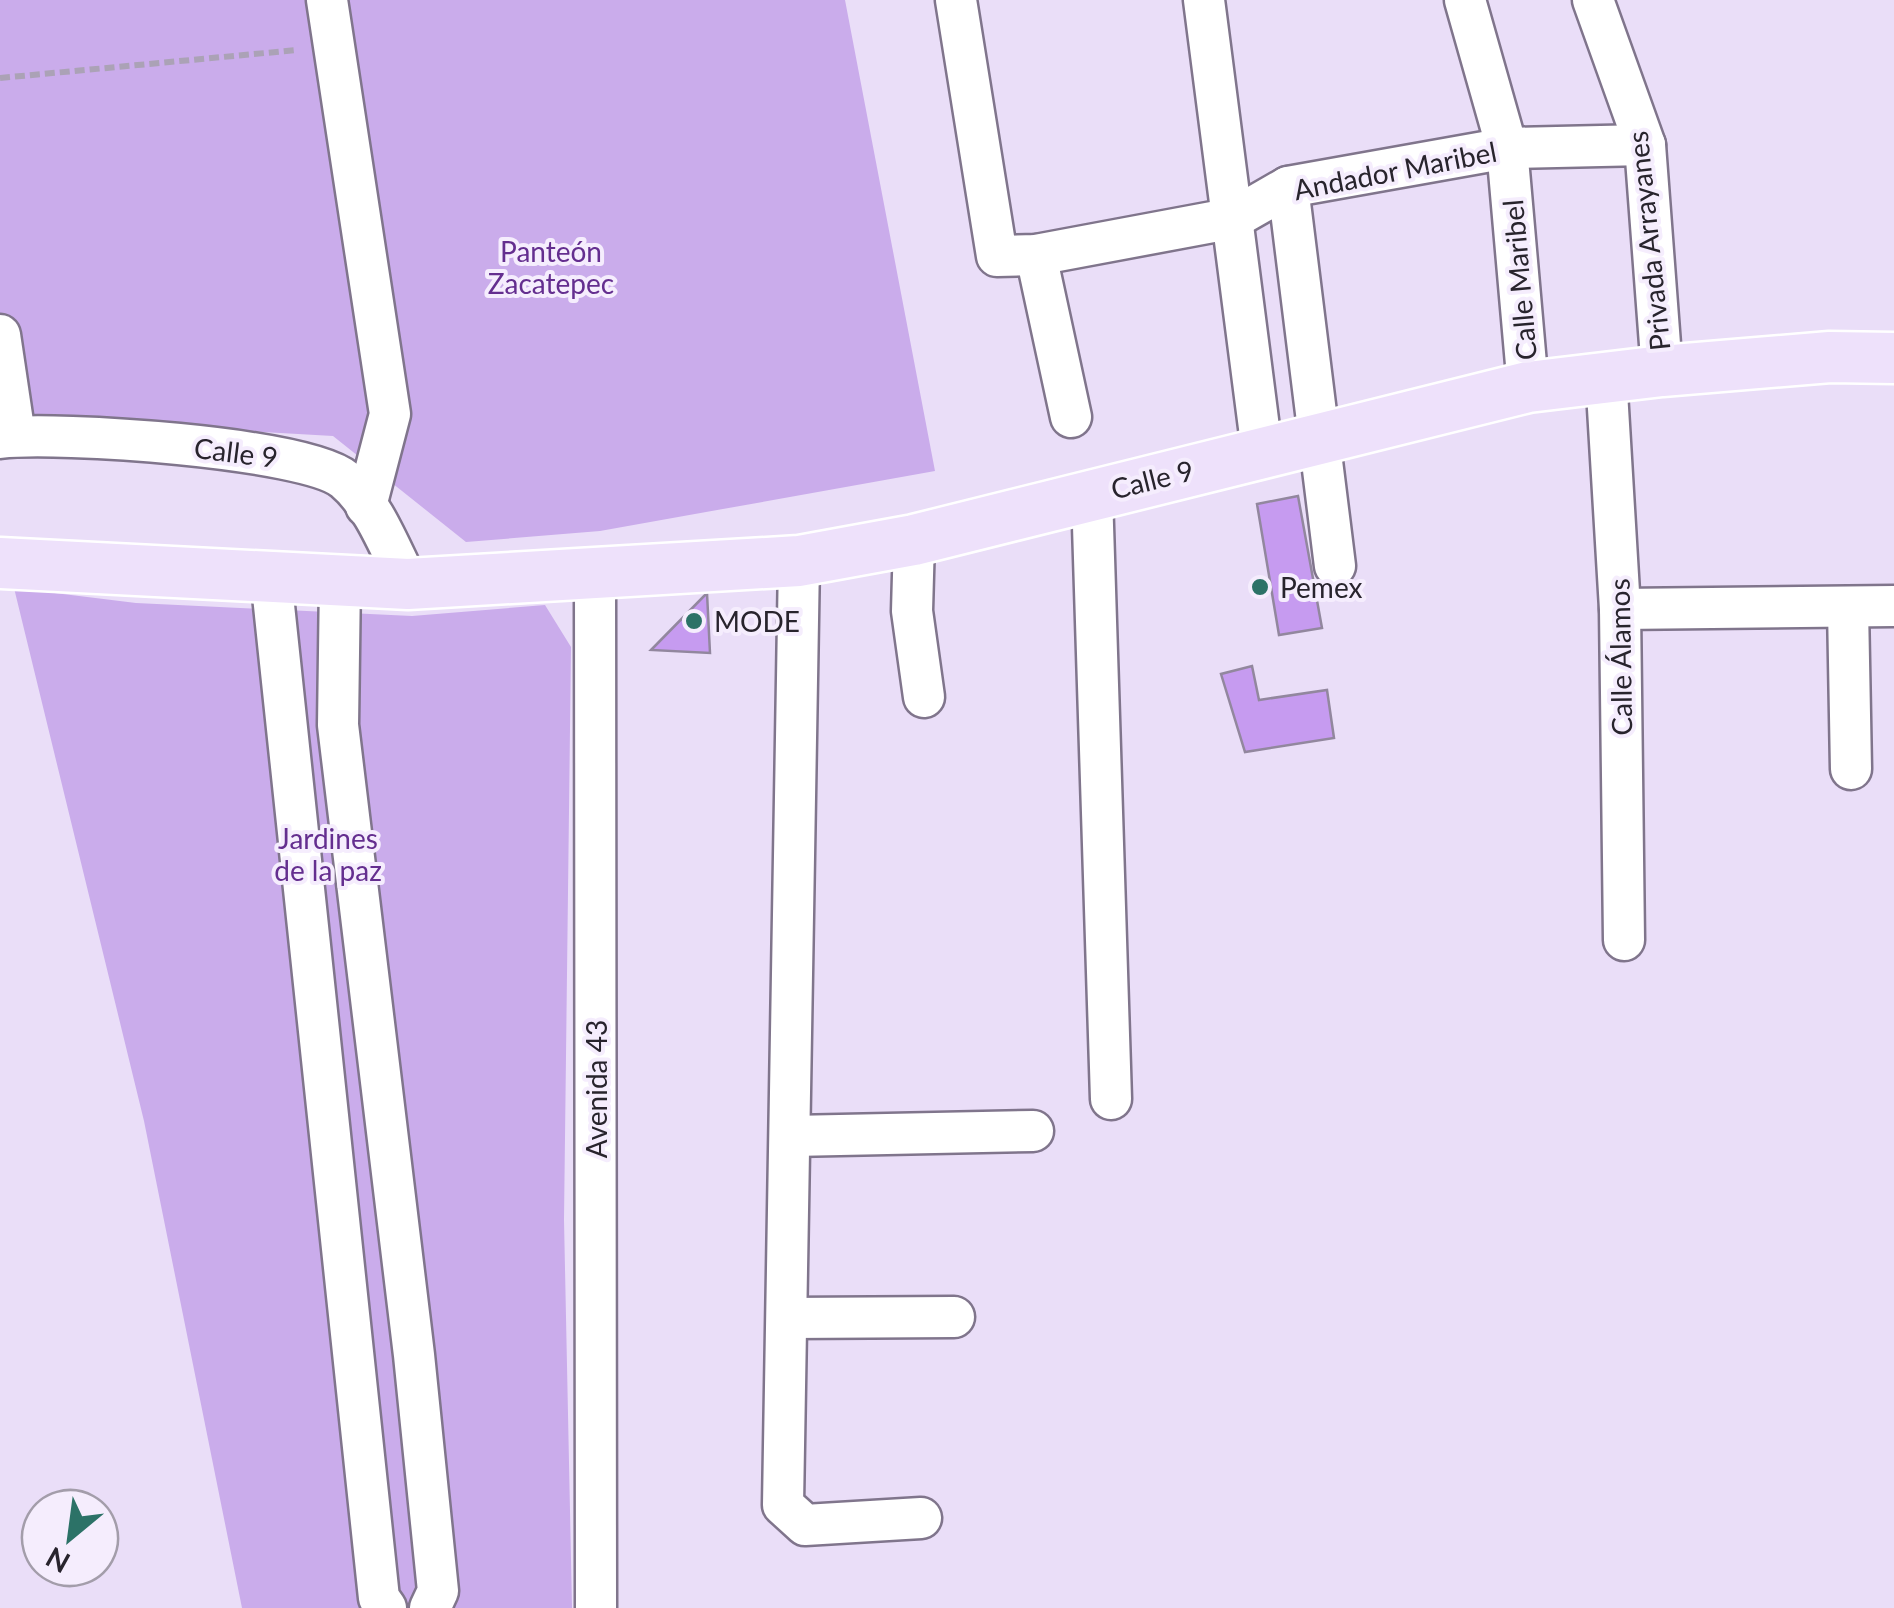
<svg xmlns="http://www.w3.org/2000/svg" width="1894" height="1608" font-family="Lato,sans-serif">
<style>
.green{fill:#caaceb}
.building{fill:#c69bf0;stroke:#92879e;stroke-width:2.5}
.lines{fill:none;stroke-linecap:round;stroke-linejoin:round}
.minor-casing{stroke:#80758c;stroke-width:45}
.major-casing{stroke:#fff;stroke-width:55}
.path{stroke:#aba2b6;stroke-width:6;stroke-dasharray:10 5;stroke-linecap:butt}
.minor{stroke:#fff;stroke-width:40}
.major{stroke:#eee1fb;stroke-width:50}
.poi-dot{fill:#2c7267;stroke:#f5edfd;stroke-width:4}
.labels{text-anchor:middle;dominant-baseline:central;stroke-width:8;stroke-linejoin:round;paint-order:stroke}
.street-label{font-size:28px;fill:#28242d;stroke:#f5edfd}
.park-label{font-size:28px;fill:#642e8f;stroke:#f5edfd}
.poi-label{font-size:28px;fill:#28242d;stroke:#f5edfd;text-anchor:start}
</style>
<rect width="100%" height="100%" fill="#eadef8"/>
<g class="green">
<polygon points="0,0 845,0 935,471 600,531 466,542 333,436 0,417"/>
<polygon points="14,588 136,603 412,616 545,605 571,647 564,1220 572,1608 242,1608 144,1121"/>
</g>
<g class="building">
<polygon points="1298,496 1322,628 1279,635 1257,504"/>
<polygon points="707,593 710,653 651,650"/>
<polygon points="1252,666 1259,700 1327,690 1334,738 1245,752 1221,674"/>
</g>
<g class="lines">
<g class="minor-casing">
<g id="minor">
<polyline points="327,0 390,414 366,506"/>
<polyline points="956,0 997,256 1036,255 1234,218 1288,187 1507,148 1645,145"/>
<polyline points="1204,0 1262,451"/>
<polyline points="1465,0 1507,148 1528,387"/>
<polyline points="1593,0 1645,145 1662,371"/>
<polyline points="1288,187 1335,566"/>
<polyline points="1036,255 1071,417"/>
<polyline points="0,335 15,436"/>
<polyline points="1606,375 1620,609 1624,940"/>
<path d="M0,438C56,431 306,447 345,480C374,504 391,551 408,584"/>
<polyline points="1092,494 1111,1099"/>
<polyline points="914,540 912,611 924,697"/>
<polyline points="799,561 783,1505 805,1525 921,1518"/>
<polyline points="595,571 596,1608"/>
<polyline points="271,577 379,1598 386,1608"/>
<polyline points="340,580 338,725 414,1355 438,1591 430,1608"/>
<polyline points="1848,607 1851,769"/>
<polyline points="1620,609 1894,606"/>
<polyline points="792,1136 1033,1131"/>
<polyline points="789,1318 954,1317"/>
</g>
</g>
<g class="major-casing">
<polyline id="major" points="0,563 408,584 799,561 914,540 1528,387 1662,371 1830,357 1894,358"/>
</g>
<polyline class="path" points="0,78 297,50"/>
<use href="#minor" class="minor"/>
<use href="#major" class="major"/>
</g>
<g class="poi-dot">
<circle cx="1260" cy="587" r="10"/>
<circle cx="694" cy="621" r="10"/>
</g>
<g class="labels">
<g class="street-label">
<text transform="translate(1395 170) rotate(-11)">Andador Maribel</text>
<text transform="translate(1648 241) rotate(-96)">Privada Arrayanes</text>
<text transform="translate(1519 280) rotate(-95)">Calle Maribel</text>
<text transform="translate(236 452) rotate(7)">Calle 9</text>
<text transform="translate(1152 479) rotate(-14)">Calle 9</text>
<text transform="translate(1620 657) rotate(-91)">Calle Álamos</text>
<text transform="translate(596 1089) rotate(-90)">Avenida 43</text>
</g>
<g class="park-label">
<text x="551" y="251">Panteón<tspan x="551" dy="32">Zacatepec</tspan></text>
<text x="328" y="838">Jardines<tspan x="328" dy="32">de la paz</tspan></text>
</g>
<g class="poi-label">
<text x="1280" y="587">Pemex</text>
<text x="714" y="621">MODE</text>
</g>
</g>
<g transform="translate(70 1538) rotate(209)"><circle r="48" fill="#f5edfd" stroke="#a39daa" stroke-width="2.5"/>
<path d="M0-8L18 38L0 25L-18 38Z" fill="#2c7267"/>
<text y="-15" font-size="28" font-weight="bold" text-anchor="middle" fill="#28242d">N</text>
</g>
</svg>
